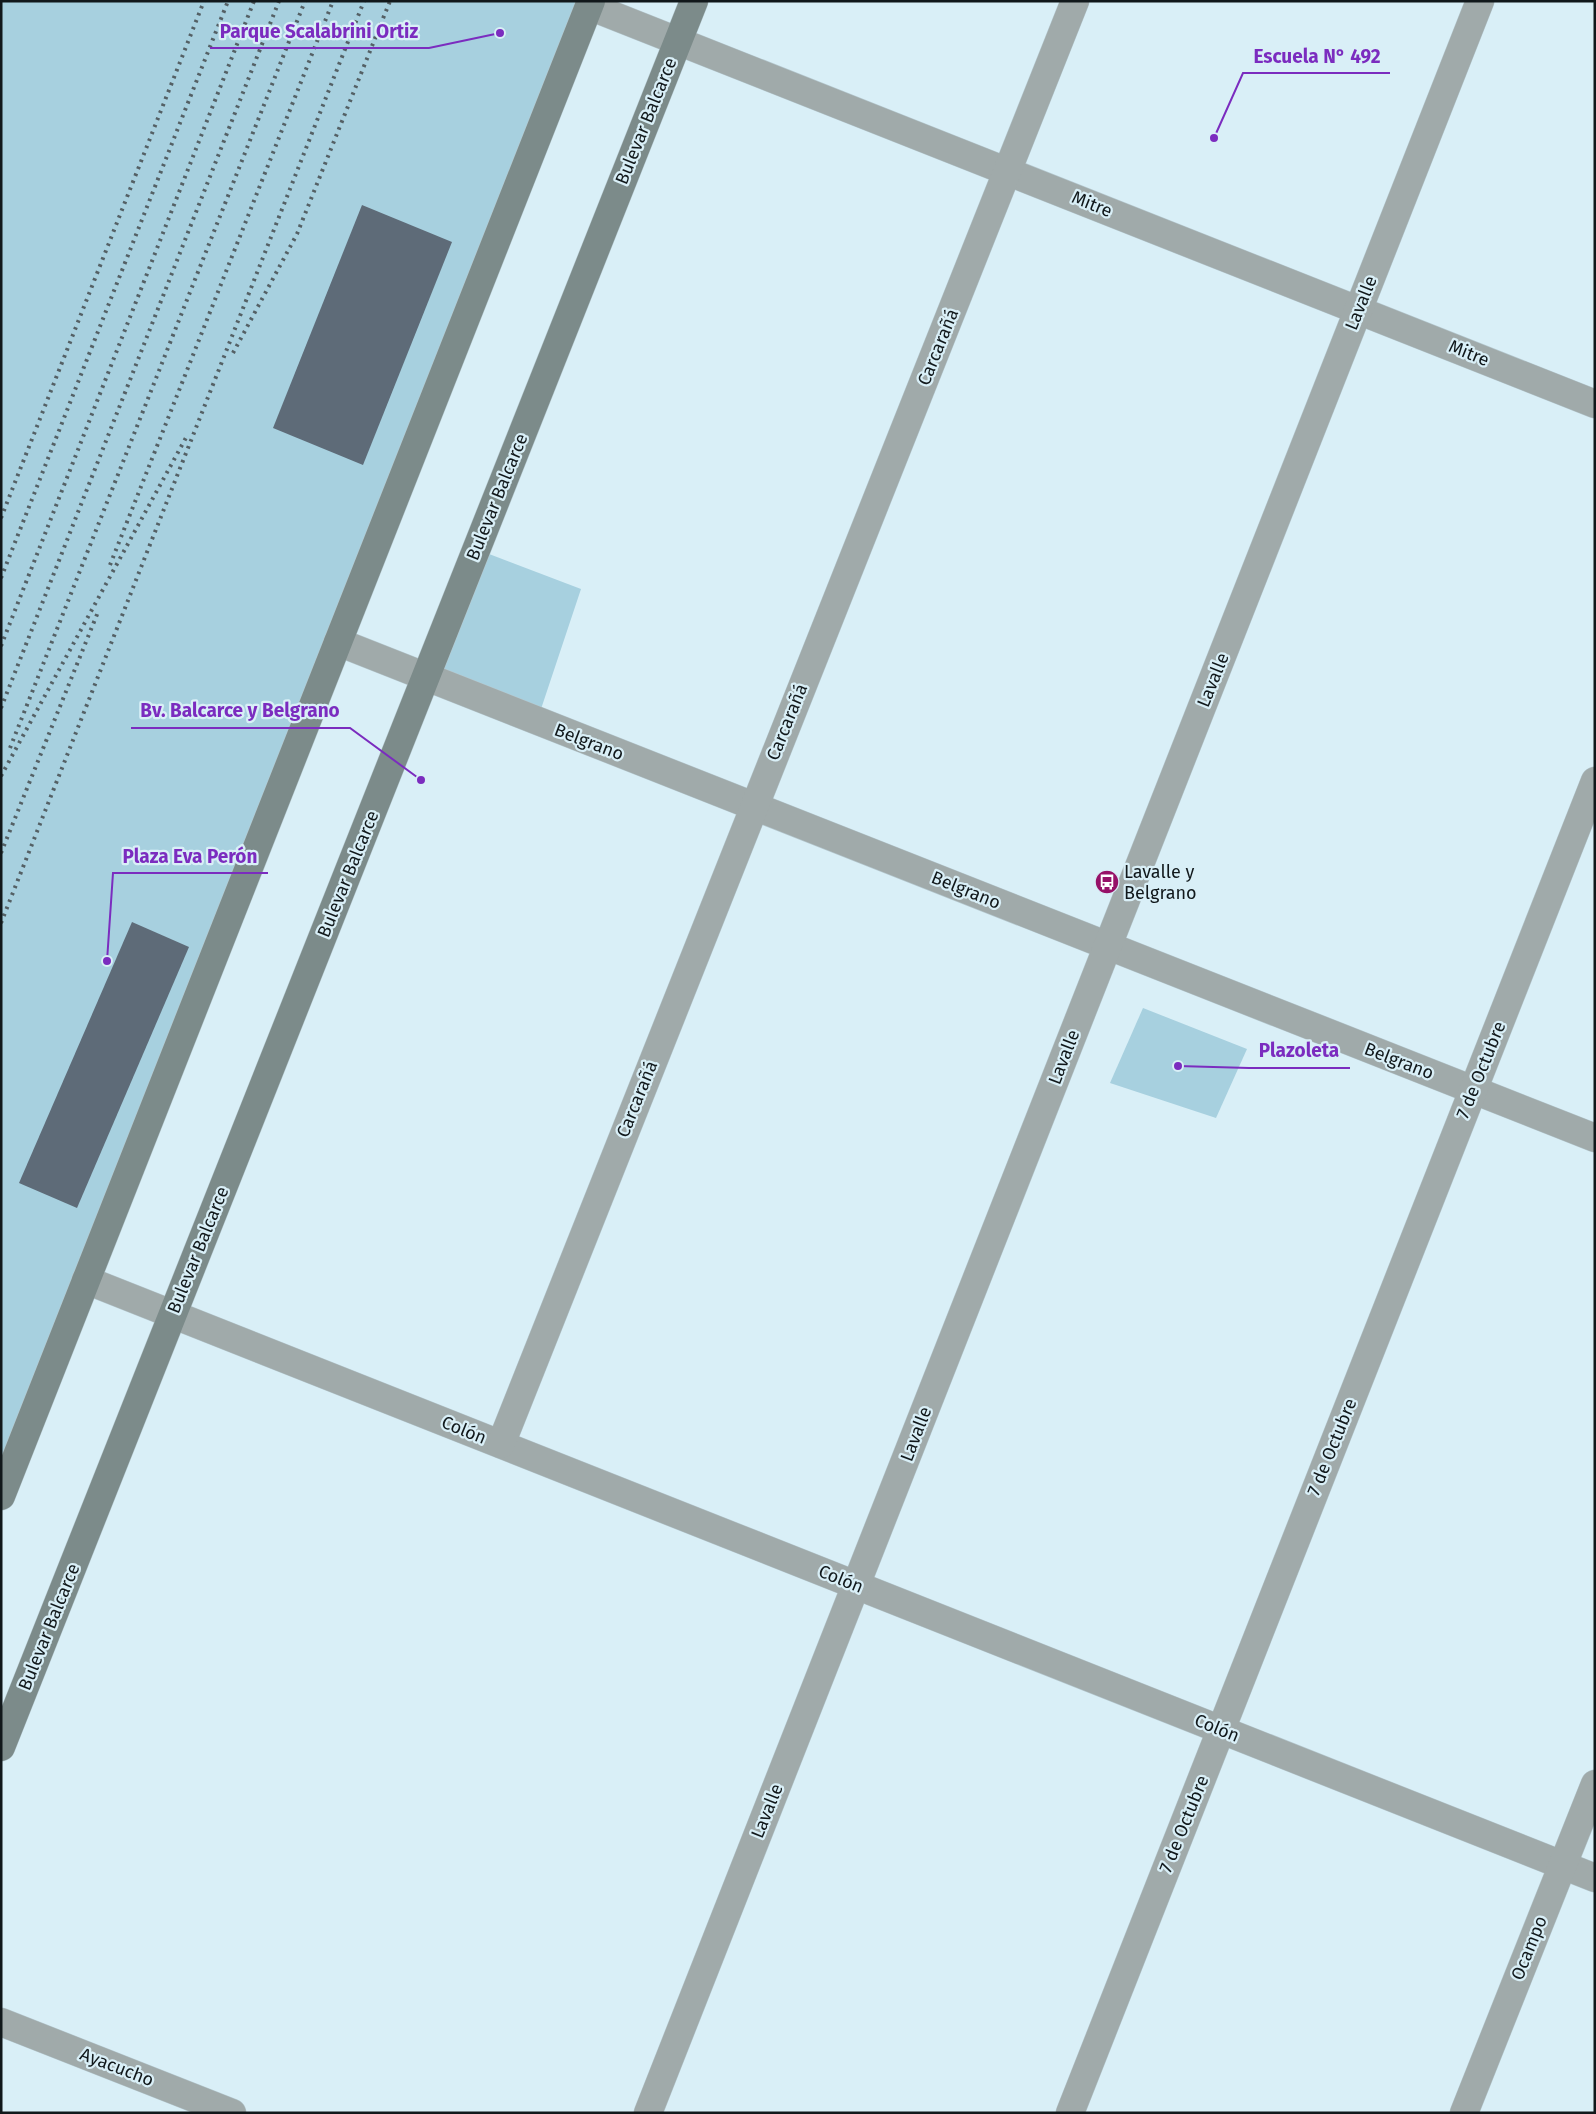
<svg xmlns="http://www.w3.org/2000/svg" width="1596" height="2114" font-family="'Fira Sans',sans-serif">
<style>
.green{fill:#a7d0df}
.building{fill:#5e6b78}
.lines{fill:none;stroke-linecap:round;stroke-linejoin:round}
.street-casing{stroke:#b5c8cf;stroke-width:29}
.secondary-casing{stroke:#b5c8cf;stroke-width:29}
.street{stroke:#a0aaaa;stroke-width:28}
.secondary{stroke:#7c8b8a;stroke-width:28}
.rail{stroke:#546065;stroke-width:4;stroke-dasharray:2.5 5;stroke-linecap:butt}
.labels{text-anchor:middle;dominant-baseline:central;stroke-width:4.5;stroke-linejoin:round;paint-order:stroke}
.street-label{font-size:18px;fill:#11181b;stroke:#d9eff7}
.poi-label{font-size:18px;fill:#11181b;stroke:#d9eff7;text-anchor:start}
.leader{fill:none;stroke:#7b2cbf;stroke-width:2}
.callout-dot{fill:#7b2cbf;stroke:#d9eff7;stroke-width:2}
.callout-label{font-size:19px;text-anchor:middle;font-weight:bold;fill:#7b2cbf;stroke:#d9eff7;stroke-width:4.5;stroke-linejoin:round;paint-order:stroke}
</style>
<rect width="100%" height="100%" fill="#d9eff7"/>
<g class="green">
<polygon points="1,1 591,1 1,1496"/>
<polygon points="476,549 581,589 537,721 425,677"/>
<polygon points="1143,1008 1247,1049 1216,1118 1110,1083"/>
</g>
<g class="building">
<polygon points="362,205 452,242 363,465 273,428"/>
<polygon points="132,922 189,947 77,1208 19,1183"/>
</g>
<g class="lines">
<g class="street-casing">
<g id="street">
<polyline points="589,6 1595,404"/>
<polyline points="338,642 1595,1138"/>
<polyline points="86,1280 1595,1878"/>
<polyline points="501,1444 1075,1"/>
<polyline points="1,2022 232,2113"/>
<polyline points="648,2113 1480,1"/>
<polyline points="1070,2113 1595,781"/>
<polyline points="1464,2113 1595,1784"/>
</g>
</g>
<g class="secondary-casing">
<g id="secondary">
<polyline points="1,1496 591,1"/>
<polyline points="1,1747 694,1"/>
</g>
</g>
<use href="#street" class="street"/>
<use href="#secondary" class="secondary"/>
<g class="rail">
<polyline points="233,353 297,234 390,1"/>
<polyline points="1,518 204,1"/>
<polyline points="110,565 333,1"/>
<polyline points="1,578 228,1"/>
<polyline points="1,646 254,1"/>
<polyline points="1,708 279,1"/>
<polyline points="10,748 305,1"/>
<polyline points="1,776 188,434"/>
<polyline points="1,853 98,612"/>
<polyline points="1,923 364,1"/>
</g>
</g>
<defs>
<g id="bus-disc" transform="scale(1.25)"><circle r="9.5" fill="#961168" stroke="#d9eff7"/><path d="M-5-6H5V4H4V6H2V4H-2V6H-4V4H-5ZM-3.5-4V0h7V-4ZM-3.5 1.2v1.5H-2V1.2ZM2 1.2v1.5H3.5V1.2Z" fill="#fff"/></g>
</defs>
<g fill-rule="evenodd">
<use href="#bus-disc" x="1107" y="882"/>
</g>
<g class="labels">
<g class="street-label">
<text transform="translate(646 121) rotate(-68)">Bulevar Balcarce</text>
<text transform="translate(1092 204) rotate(22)">Mitre</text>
<text transform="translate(1361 303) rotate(-68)">Lavalle</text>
<text transform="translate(938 347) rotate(-68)">Carcarañá</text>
<text transform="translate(1469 353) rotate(22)">Mitre</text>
<text transform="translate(497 497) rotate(-68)">Bulevar Balcarce</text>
<text transform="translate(1213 680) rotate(-68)">Lavalle</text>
<text transform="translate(787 722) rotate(-68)">Carcarañá</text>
<text transform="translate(589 742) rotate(21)">Belgrano</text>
<text transform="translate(348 874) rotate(-68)">Bulevar Balcarce</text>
<text transform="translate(966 890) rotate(22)">Belgrano</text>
<text transform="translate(1064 1057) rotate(-69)">Lavalle</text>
<text transform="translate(1399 1061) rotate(21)">Belgrano</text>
<text transform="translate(1481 1070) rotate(-68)">7 de Octubre</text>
<text transform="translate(637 1099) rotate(-68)">Carcarañá</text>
<text transform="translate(198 1250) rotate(-68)">Bulevar Balcarce</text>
<text transform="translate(464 1430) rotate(22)">Colón</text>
<text transform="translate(916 1434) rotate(-69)">Lavalle</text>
<text transform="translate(1332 1447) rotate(-68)">7 de Octubre</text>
<text transform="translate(841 1579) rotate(22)">Colón</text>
<text transform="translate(49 1627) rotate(-68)">Bulevar Balcarce</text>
<text transform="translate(1217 1728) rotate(22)">Colón</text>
<text transform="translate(767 1811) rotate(-68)">Lavalle</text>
<text transform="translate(1184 1824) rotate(-68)">7 de Octubre</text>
<text transform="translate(1529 1948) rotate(-68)">Ocampo</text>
<text transform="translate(117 2067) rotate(21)">Ayacucho</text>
</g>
<g class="poi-label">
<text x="1124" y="872">Lavalle y<tspan x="1124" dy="21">Belgrano</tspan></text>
</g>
</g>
<path class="leader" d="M500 33L429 48H210M1214 138L1243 73H1390M421 780L350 728H131M107 961L113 873H268M1178 1066L1249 1068H1350"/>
<g class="callout-dot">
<circle cx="500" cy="33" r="5"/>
<circle cx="1214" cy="138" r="5"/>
<circle cx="421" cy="780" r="5"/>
<circle cx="107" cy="961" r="5"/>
<circle cx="1178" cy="1066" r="5"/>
</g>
<g class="callout-label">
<text x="319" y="38">Parque Scalabrini Ortiz</text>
<text x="1317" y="63">Escuela N° 492</text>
<text x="240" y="717">Bv. Balcarce y Belgrano</text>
<text x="190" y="863">Plaza Eva Perón</text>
<text x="1299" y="1057">Plazoleta</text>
</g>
<rect width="1596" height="2114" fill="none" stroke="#11181b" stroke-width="5"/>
</svg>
